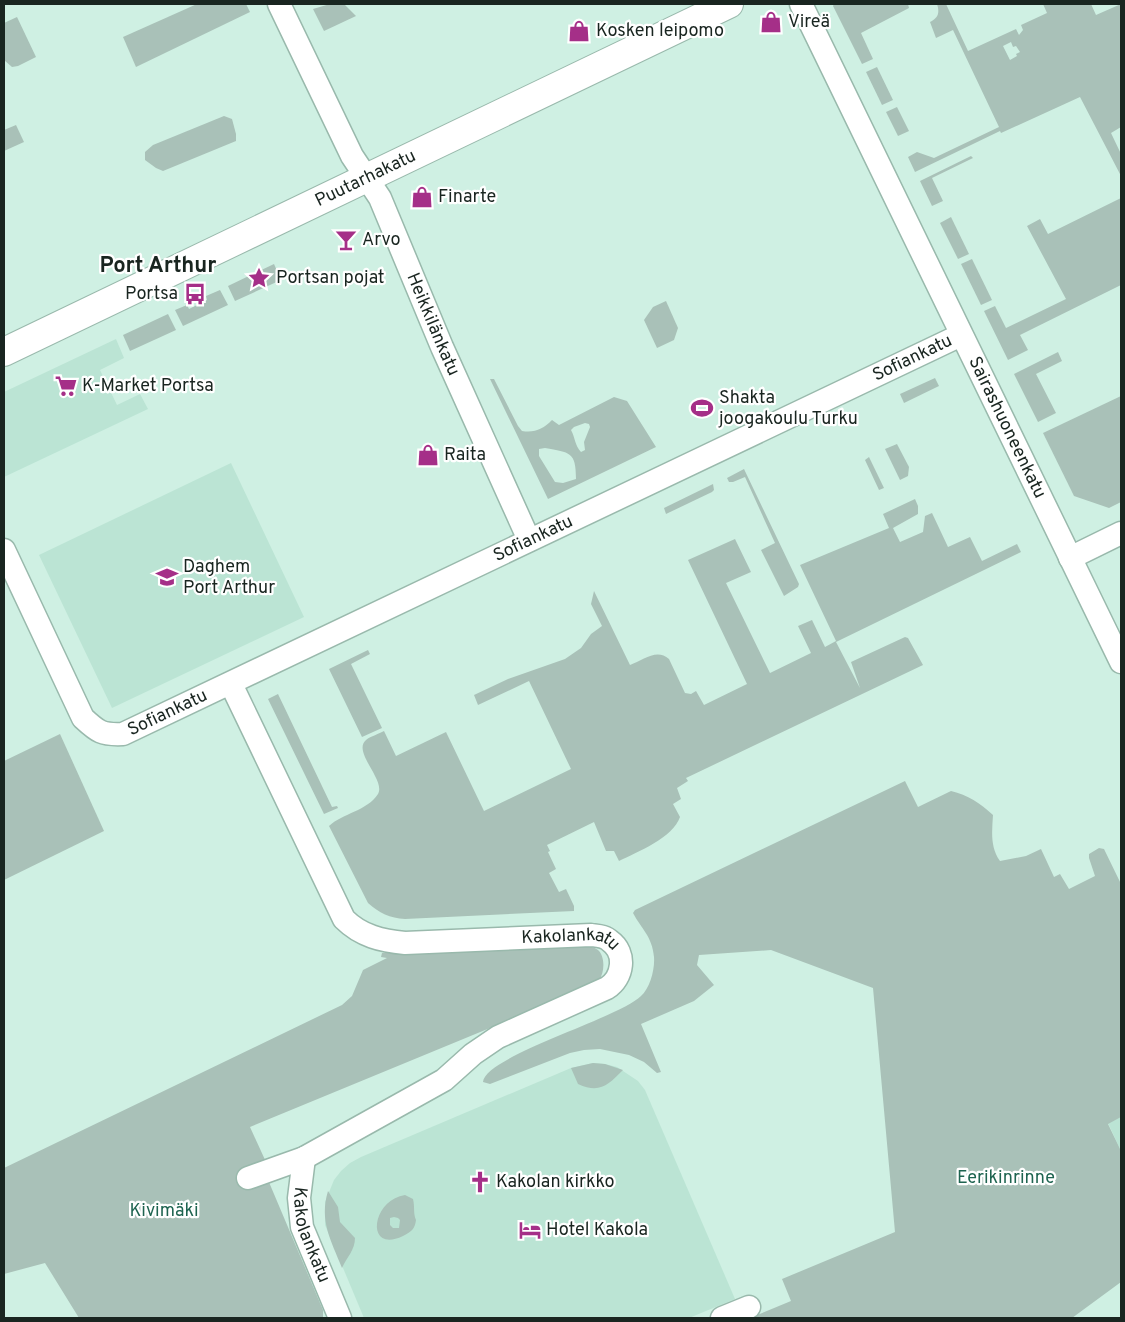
<svg xmlns="http://www.w3.org/2000/svg" width="1125" height="1322" font-family="Overpass,sans-serif">
<style>
.built{fill:#bbe4d4}
.green{fill:#a9c1b8;fill-rule:evenodd}
.lines{fill:none;stroke-linecap:round;stroke-linejoin:round}
.minor-casing{stroke:#99b9ac;stroke-width:25}
.tertiary-casing{stroke:#99b9ac;stroke-width:30}
.minor{stroke:#fff;stroke-width:22}
.tertiary{stroke:#fff;stroke-width:28}
.labels{text-anchor:middle;dominant-baseline:central;stroke-width:4.5;stroke-linejoin:round;paint-order:stroke}
.poi-label{font-size:18px;fill:#192520;stroke:#fff;text-anchor:start}
.street-label{font-size:18px;fill:#192520;stroke:#fff}
.park-label{font-size:18px;fill:#1e6450;stroke:#fff}
.district-label{font-size:22px;font-weight:bold;fill:#192520;stroke:#fff}
</style>
<rect width="100%" height="100%" fill="#cff0e3"/>
<g class="built">
<polygon points="116,339 124,358 100,370 117,405 140,394 148,409 4,477 4,392"/>
<polygon points="231,463 304,617 112,708 39,555"/>
<polygon points="593,1063 605,1064 617,1067 638,1081 645,1090 735,1299 689,1318 364,1318 325,1225 325,1202 334,1180 341,1171 350,1163 361,1157 571,1068"/>
<polygon points="1121,1117 1121,1151 1108,1123"/>
</g>
<g class="green">
<polygon points="197,4 246,4 250,12 136,67 123,37"/>
<polygon points="330,4 344,4 356,16 324,31 313,9"/>
<polygon points="834,4 908,4 909,8 861,33 873,59 862,64 833,6"/>
<path d="M937,4H946L968,51L1016,29L1019,35L1023,30L1021,25L1047,13L1043,4H1091L1096,15L1121,4V127L1111,133L1121,154V176L1080,97L1001,133L1000,131L915,172L908,157L917,152L934,158L999,127L953,30L936,38L930,22C938,18 940,13 937,4ZM1011,42L1013,47L1016,46L1020,52L1016,54L1017,56L1010,60L1003,46Z"/>
<polygon points="17,17 36,57 18,66 12,67 4,60 4,23"/>
<polygon points="877,67 893,100 882,105 866,72"/>
<polygon points="897,107 909,131 898,136 886,112"/>
<polygon points="224,116 232,119 236,134 236,141 163,171 156,168 145,160 145,152 153,145"/>
<polygon points="16,125 24,142 4,151 4,130"/>
<polygon points="971,156 973,158 932,178 943,201 932,206 920,181"/>
<polygon points="1121,198 1121,285 1020,335 1028,350 1008,360 984,311 995,306 1006,328 1066,299 1027,226 1040,219 1048,234"/>
<polygon points="951,217 969,254 958,259 940,223"/>
<polygon points="972,259 992,300 981,305 961,264"/>
<polygon points="274,264 281,280 235,301 228,286"/>
<polygon points="220,290 228,305 183,326 175,310 187,305 189,309 207,300 206,296"/>
<polygon points="666,301 678,328 674,340 657,348 644,320 653,307"/>
<polygon points="168,314 176,330 130,351 123,335"/>
<polygon points="1058,352 1062,361 1036,374 1056,413 1038,422 1014,374"/>
<polygon points="935,378 939,386 904,403 900,394"/>
<path d="M490,379H494L518,426L522,431C535,433 543,429 552,420L559,425L614,397L627,401L656,447L548,499ZM585,423L589,424L590,427L584,442L585,450L581,452C575,446 575,437 571,430L574,427ZM545,448C570,453 576,451 576,479L563,483L555,482L539,456V449Z"/>
<polygon points="1121,396 1121,502 1109,508 1074,496 1043,433"/>
<polygon points="897,444 909,467 908,476 900,480 885,449"/>
<polygon points="869,457 884,488 879,490 865,460"/>
<polygon points="744,469 799,584 798,587 784,596 761,550 775,543 745,477 733,482 729,482 727,478"/>
<polygon points="713,484 714,490 712,492 666,514 664,508"/>
<path d="M915,499L918,506V514L893,528L900,542L923,532L925,516L932,513L948,547L970,537L982,561L1017,544L1021,552L836,642L860,688L851,662L905,637L908,638L923,665L686,778L688,781L677,788L681,799L673,804L680,817C673,838 637,852 619,861L614,851H606L594,822L547,845L550,851L548,852L556,869L549,873L559,892L566,889L574,906V911L405,919C390,918 379,913 368,903L329,826C343,813 367,811 378,794C386,780 352,752 366,740C371,736 379,734 384,731L396,756L446,732L484,811L571,769L529,681L478,705L474,695L508,679L565,659L581,648L591,634L602,626L591,604L594,591L630,665C643,660 657,648 669,659L685,693L691,694L696,691L704,705L747,684L688,560L735,539L751,572L726,583L770,673L811,653L798,626L812,620L825,647L836,641L800,565L889,528L883,514Z"/>
<polygon points="368,650 370,654 351,664 382,728 362,737 329,669"/>
<polygon points="278,694 332,807 337,806 338,808 324,814 268,699"/>
<polygon points="60,734 104,831 4,880 4,761"/>
<path d="M905,781L918,807L951,791C968,795 980,803 993,815C992,831 990,847 1000,861L1026,856L1041,849L1054,877L1060,874L1069,889L1095,876L1089,858V854L1099,848L1104,849L1121,884V1117L1108,1124L1121,1151V1282L1072,1318H750L791,1301L782,1279L895,1232L873,988L771,950L699,955L697,965L714,985L694,1001L641,1024L661,1072L657,1073L644,1062L629,1055L600,1049L584,1050L570,1053L490,1084L483,1082C485,1056 617,1019 641,996C650,988 655,969 654,957C652,936 642,930 633,913L635,910Z"/>
<path d="M583,944C588,946 594,947 598,950C605,956 605,972 599,980C596,983 592,985 589,987L250,1127L266,1162L263,1168L323,1310V1318H79L45,1263L4,1274V1168L342,1005L352,996L363,970L387,958L381,957L382,953Z"/>
<path d="M593,1063L605,1064L623,1070C608,1085 600,1094 578,1084L571,1068Z"/>
<path d="M328,1191L338,1207L340,1222L355,1238C355,1250 347,1257 342,1268C331,1240 319,1221 328,1191Z"/>
<path d="M405,1195L413,1199C415,1207 413,1213 416,1220C415,1229 411,1232 403,1236C365,1254 371,1200 405,1195ZM394,1217L398,1218L400,1220L399,1228H393L390,1225V1218Z"/>
</g>
<g class="lines">
<g class="minor-casing">
<g id="minor">
<path id="s1" d="M279,4L352,156L380,198L442,347L529,540"/>
<path id="s2" d="M801,4L1121,662"/>
<path id="s3" d="M4,550L83,718C98,732 102,735 123,734L961,335"/>
<polyline points="1070,558 1121,533"/>
<path id="s4" d="M231,684L344,919C361,936 382,941 405,943L591,935C598,936 605,936 610,941C627,953 623,978 607,988L498,1037L473,1054L444,1080L304,1158L248,1178"/>
<path id="s5" d="M304,1158L299,1198L302,1227L340,1318"/>
<polyline points="722,1318 749,1307"/>
</g>
</g>
<g class="tertiary-casing">
<g id="tertiary">
<path id="s6" d="M4,352L729,4"/>
</g>
</g>
<use href="#minor" class="minor"/>
<use href="#tertiary" class="tertiary"/>
</g>
<defs>
<g id="shop-bare" transform="scale(1.725)"><path d="M-5-2.5h2.3a2.7 3.5 0 0 1 5.4 0H5L5.5 6h-11ZM-1.5-2.5h3a1.5 2.3 0 0 0-3 0Z" fill="#a52f88" stroke="#fff" stroke-width="2.5" paint-order="stroke"/></g>
<g id="bar-bare" transform="scale(1.725)"><path d="M-6-5H6L.8 .8V4.5H3.5V6h-7V4.5H-.8V.8Z" fill="#a52f88" stroke="#fff" stroke-width="2.5" paint-order="stroke"/></g>
<g id="sight-bare" transform="scale(1.725)"><path d="M0-6L1.8-2.2L6-1.7L2.9 1.2L3.7 5.4L0 3.3L-3.7 5.4L-2.9 1.2L-6-1.7L-1.8-2.2Z" fill="#a52f88" stroke="#fff" stroke-width="2.5" paint-order="stroke"/></g>
<g id="bus-bare" transform="scale(1.725)"><path d="M-5-6H5V4H4V6H2V4H-2V6H-4V4H-5ZM-3.5-4V0h7V-4ZM-3.5 1.2v1.5H-2V1.2ZM2 1.2v1.5H3.5V1.2Z" fill="#a52f88" stroke="#fff" stroke-width="2.5" paint-order="stroke"/></g>
<g id="supermarket-bare" transform="scale(1.725)"><path d="M-6-5.5h2.5l.6 2H6L4.5 2H-2.5L-4.4-4H-6ZM-1.5 3.2a1.3 1.3 0 1 0 .1 0ZM3 3.2a1.3 1.3 0 1 0 .1 0Z" fill="#a52f88" stroke="#fff" stroke-width="2.5" paint-order="stroke"/></g>
<g id="stadium-bare" transform="scale(1.725)"><path d="M0-5a6.5 5 0 1 0 0 10a6.5 5 0 1 0 0-10ZM-3.5-1.8h7v3.6h-7Z" fill="#a52f88" stroke="#fff" stroke-width="2.5" paint-order="stroke"/></g>
<g id="school-bare" transform="scale(1.725)"><path d="M0-5L7-2L0 1L-7-2ZM-4 1L0 2.5L4 1V4Q0 6-4 4Z" fill="#a52f88" stroke="#fff" stroke-width="2.5" paint-order="stroke"/></g>
<g id="church-bare" transform="scale(1.725)"><path d="M-1.2-6h2.4v3.5h3.3v2.4h-3.3V6h-2.4V-.1h-3.3v-2.4h3.3Z" fill="#a52f88" stroke="#fff" stroke-width="2.5" paint-order="stroke"/></g>
<g id="hotel-bare" transform="scale(1.725)"><path d="M-6-4.5h1.5V1H6V5H4.5V3h-9V5H-6ZM-4 0a1.8 1.8 0 1 1 3.6 0ZM.5 0V-2.5h3Q6-2.5 6 0Z" fill="#a52f88" stroke="#fff" stroke-width="2.5" paint-order="stroke"/></g>
</defs>
<g fill-rule="evenodd">
<use href="#shop-bare" x="771" y="22"/>
<use href="#shop-bare" x="579" y="31"/>
<use href="#shop-bare" x="422" y="197"/>
<use href="#bar-bare" x="346" y="240"/>
<use href="#sight-bare" x="259" y="278"/>
<use href="#bus-bare" x="195" y="294"/>
<use href="#supermarket-bare" x="66" y="386"/>
<use href="#stadium-bare" x="702" y="408"/>
<use href="#shop-bare" x="428" y="455"/>
<use href="#school-bare" x="167" y="577"/>
<use href="#church-bare" x="480" y="1182"/>
<use href="#hotel-bare" x="530" y="1230"/>
</g>
<g class="labels">
<g class="poi-label">
<text x="788" y="22">Vireä</text>
<text x="596" y="31">Kosken leipomo</text>
<text x="438" y="197">Finarte</text>
<text x="362" y="240">Arvo</text>
<text x="276" y="278">Portsan pojat</text>
<text x="178" y="294" text-anchor="end">Portsa</text>
<text x="82" y="386">K-Market Portsa</text>
<text x="719" y="398">Shakta<tspan x="719" dy="21">joogakoulu Turku</tspan></text>
<text x="444" y="455">Raita</text>
<text x="183" y="567">Daghem<tspan x="183" dy="21">Port Arthur</tspan></text>
<text x="496" y="1182">Kakolan kirkko</text>
<text x="546" y="1230">Hotel Kakola</text>
</g>
<g class="street-label">
<text stroke="none"><textPath href="#s6" startOffset="401">Puutarhakatu</textPath></text>
<text stroke="none"><textPath href="#s1" startOffset="356">Heikkilänkatu</textPath></text>
<text stroke="none"><textPath href="#s3" startOffset="1105">Sofiankatu</textPath></text>
<text stroke="none"><textPath href="#s2" startOffset="471">Sairashuoneenkatu</textPath></text>
<text stroke="none"><textPath href="#s3" startOffset="685">Sofiankatu</textPath></text>
<text stroke="none"><textPath href="#s3" startOffset="280">Sofiankatu</textPath></text>
<text stroke="none"><textPath href="#s4" startOffset="494">Kakolankatu</textPath></text>
<text stroke="none"><textPath href="#s5" startOffset="79">Kakolankatu</textPath></text>
</g>
<g class="park-label">
<text x="1006" y="1178">Eerikinrinne</text>
<text x="164" y="1211">Kivimäki</text>
</g>
<g class="district-label">
<text x="158" y="266">Port Arthur</text>
</g>
</g>
<rect width="1125" height="1322" fill="none" stroke="#192520" stroke-width="10"/>
</svg>
